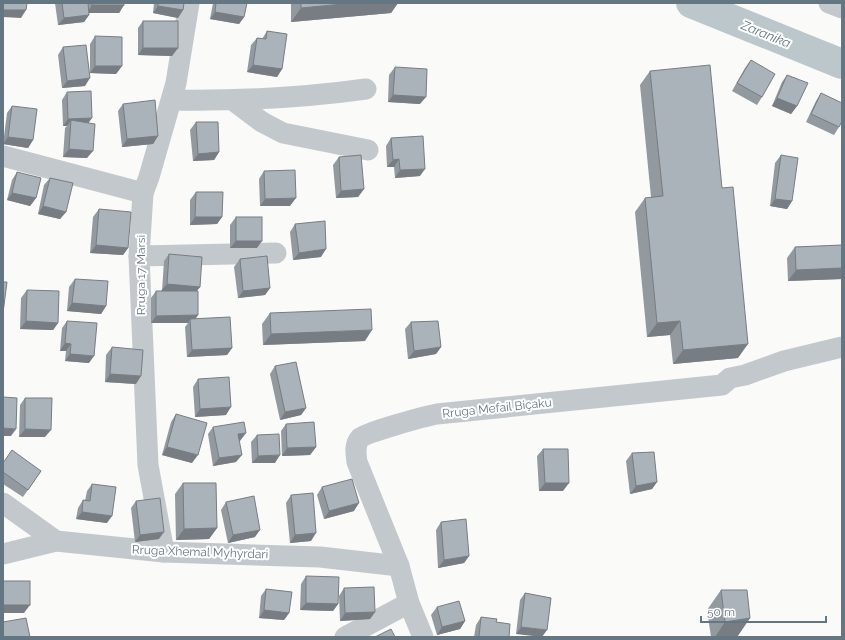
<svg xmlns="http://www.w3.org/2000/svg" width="845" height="640" font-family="Raleway,sans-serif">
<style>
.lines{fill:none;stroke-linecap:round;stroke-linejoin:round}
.river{stroke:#bbc7cb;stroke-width:30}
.minor{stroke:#c3c8cc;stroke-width:21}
.wall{fill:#929a9f}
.shaded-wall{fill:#777d82}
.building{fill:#aab3b9;stroke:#777d82}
.labels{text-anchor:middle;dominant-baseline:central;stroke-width:4;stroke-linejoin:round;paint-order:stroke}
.street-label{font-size:12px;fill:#657683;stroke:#fff}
.water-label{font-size:13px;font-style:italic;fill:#60757c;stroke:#fff}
</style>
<rect width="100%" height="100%" fill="#fafaf8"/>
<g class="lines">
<polyline class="river" points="691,3 842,64"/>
<g class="minor">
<polyline points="829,3 842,8"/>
<path d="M172,100C237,101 301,98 366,89"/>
<polyline points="234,101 262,122 283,133 368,150"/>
<polyline points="3,156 143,193"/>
<polyline points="139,256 276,253"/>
<polyline points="3,503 56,541"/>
<polyline points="164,552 148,465 139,256 143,193 149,177 176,83 189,3"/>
<polyline points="3,554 56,541 164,552 320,557 399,566"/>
<polyline points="345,637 409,603"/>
<path d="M423,637L409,603L399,566L357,462C356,454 354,445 360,438C364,433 426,416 437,414L722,385L730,378L745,375L784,361L842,347"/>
</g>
</g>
<g class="wall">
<polygon points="55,3 124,3 124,5 119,13 89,13 89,15 84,22 58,25"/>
<polygon points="154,3 184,3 183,10 178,18 153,13"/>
<polygon points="213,3 247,3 244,17 239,24 210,19"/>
<polygon points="291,3 398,3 391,13 291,22"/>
<polygon points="143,21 178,48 172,56 138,55 138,28"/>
<polygon points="267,31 282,69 277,77 247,72 251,45 257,38 262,39"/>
<polygon points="95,36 122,66 116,74 90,73 90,44"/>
<polygon points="63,47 85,86 62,88 58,55"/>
<polygon points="751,60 762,97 757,105 732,91 745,68"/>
<polygon points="395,67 420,104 388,102 389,75"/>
<polygon points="650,71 738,358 673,364 670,335 647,337 635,212 645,198 651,197 640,85"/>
<polygon points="787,75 797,106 791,114 772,106 782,82"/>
<polygon points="67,92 89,123 87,158 63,157 65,128 67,126 63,126 62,100"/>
<polygon points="821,93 839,127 834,135 806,122 816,101"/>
<polygon points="123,104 158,136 153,144 122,147 118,111"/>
<polygon points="12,106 33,140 28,148 3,144 7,113"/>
<polygon points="196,122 219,152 214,160 193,161 190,130"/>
<polygon points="391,138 420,176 395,178 394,167 387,167 386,146"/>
<polygon points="781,155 792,201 787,209 770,206 775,163"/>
<polygon points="339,157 364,189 358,197 336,198 333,165"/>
<polygon points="264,171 290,206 260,206 259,179"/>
<polygon points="17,172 36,198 30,206 7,200 12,180"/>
<polygon points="50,178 66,212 60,219 38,214 44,185"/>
<polygon points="196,192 222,217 217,224 190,225 190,200"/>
<polygon points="99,209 128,248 123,255 90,253 93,217"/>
<polygon points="236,217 257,248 230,248 230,225"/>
<polygon points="295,224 321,257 293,260 290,232"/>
<polygon points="842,245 842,279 788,281 787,258 795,247"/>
<polygon points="169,254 200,287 197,291 195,319 232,348 227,355 187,357 185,327 188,323 151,323 151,298 156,291 162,291 164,261"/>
<polygon points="240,259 270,288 265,295 238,298 234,267"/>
<polygon points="75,279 106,306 101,314 67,311 69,287"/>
<polygon points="27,290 58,323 53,330 20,329 21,298"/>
<polygon points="270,313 365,341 263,345 262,324"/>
<polygon points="67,321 89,363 65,361 66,351 60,351 62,328"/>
<polygon points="411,322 441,347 436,354 408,359 405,329"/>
<polygon points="112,347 136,384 105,382 106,355"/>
<polygon points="275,366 306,408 301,415 280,420 270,374"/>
<polygon points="198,379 226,415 195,417 193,387"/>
<polygon points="25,398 45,437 19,437 20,405"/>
<polygon points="176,414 192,463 162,455 171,422"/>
<polygon points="286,424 316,447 310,455 282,456 281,431"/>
<polygon points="213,427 240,441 239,441 236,462 213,466 208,434"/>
<polygon points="257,435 275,463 252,463 251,442"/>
<polygon points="543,449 563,491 539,491 537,456"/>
<polygon points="632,453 657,482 652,489 630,494 626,461"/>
<polygon points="3,463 41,471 23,497 3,484"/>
<polygon points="183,483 217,528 209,539 176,540 175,494"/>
<polygon points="92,484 107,523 76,519 78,508 83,500 85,501 87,491"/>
<polygon points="322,487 354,511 324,519 317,495"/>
<polygon points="291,495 311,541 290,543 286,503"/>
<polygon points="136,501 159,539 135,542 131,508"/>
<polygon points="226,502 255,537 228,543 221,510"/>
<polygon points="441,522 469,556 464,563 438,568 436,530"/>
<polygon points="306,576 338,604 333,611 300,610 301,584"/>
<polygon points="344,588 375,612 370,619 340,621 339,596"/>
<polygon points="266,589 289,613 284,620 259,618 261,596"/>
<polygon points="721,590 750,618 737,637 711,637 707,610"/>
<polygon points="525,593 551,598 516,634 520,600"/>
<polygon points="437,607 465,621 460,629 437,635 431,615"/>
<polygon points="481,617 496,622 509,637 474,637 476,625"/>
</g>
<g class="shaded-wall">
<polygon points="353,3 398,3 391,13 291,22 301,8"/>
<polygon points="92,5 124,5 119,13 87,13"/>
<polygon points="158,6 183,10 178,18 153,13"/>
<polygon points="3,10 26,10 21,18 3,17"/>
<polygon points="215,12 244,17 239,24 210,19"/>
<polygon points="89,15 84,22 58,25 64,18"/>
<polygon points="143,48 178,48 172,56 138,55"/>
<polygon points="253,65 282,69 277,77 247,72"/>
<polygon points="95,66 122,66 116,74 90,73"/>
<polygon points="90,78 85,86 62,88 67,81"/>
<polygon points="393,95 426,97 420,104 388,102"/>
<polygon points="777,98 797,106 791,114 772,106"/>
<polygon points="92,118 87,125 71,120 67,126 63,126 68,119"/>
<polygon points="158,136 153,144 122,147 127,139"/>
<polygon points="8,137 33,140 28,148 3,144"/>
<polygon points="69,149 93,151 87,158 63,157"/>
<polygon points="219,152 214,160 193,161 198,154"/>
<polygon points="399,159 394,167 387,167 393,160"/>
<polygon points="425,169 420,176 395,178 400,170"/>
<polygon points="364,189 358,197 336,198 341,191"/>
<polygon points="12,193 36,198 30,206 7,200"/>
<polygon points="296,198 290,206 260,206 265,199"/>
<polygon points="775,199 792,201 787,209 770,206"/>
<polygon points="43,206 66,212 60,219 38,214"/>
<polygon points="195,217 222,217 217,224 190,225"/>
<polygon points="236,241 262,241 257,248 230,248"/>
<polygon points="96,245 128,248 123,255 90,253"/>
<polygon points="326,249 321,257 293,260 299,253"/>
<polygon points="842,268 842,279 788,281 796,270"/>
<polygon points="167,284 200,287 194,294 161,291"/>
<polygon points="270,288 265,295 238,298 243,291"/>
<polygon points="72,303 106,306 101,314 67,311"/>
<polygon points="198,315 193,323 190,319 188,323 151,323 156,316"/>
<polygon points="26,321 58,323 53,330 20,329"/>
<polygon points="680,321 670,335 647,337 657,323"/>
<polygon points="372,330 365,341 263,345 271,334"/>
<polygon points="65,343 71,344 66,351 60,351"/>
<polygon points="748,344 738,358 673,364 683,350"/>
<polygon points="441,347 436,354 408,359 414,351"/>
<polygon points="232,348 227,355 187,357 192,350"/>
<polygon points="70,354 94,356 89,363 65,361"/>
<polygon points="110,374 141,376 136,384 105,382"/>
<polygon points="231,407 226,415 195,417 200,409"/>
<polygon points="306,408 301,415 280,420 285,412"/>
<polygon points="3,428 16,429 11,436 3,436"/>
<polygon points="25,429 51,430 45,437 19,437"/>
<polygon points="246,433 240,441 233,442 238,434"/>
<polygon points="167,447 198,455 192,463 162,455"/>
<polygon points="316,447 310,455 282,456 287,448"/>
<polygon points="242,455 236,462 213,466 219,458"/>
<polygon points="280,455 275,463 252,463 258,456"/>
<polygon points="657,482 652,489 630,494 636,486"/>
<polygon points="545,483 569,483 563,491 539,491"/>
<polygon points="359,503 354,511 324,519 329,511"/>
<polygon points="82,512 112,516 107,523 76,519"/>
<polygon points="217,528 209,539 176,540 184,529"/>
<polygon points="260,530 255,537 228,543 233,535"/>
<polygon points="164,532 159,539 135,542 140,535"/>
<polygon points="316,533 311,541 290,543 295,535"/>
<polygon points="469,556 464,563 438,568 444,560"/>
<polygon points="306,603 338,604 333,611 300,610"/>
<polygon points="3,605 30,605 24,613 3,613"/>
<polygon points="264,610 289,613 284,620 259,618"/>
<polygon points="375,612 370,619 340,621 345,613"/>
<polygon points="750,618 737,637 715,637 725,622"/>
<polygon points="465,621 460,629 437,635 442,627"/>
<polygon points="521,627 547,630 542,637 516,634"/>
</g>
<g class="building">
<polygon points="3,3 27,3 26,10 3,10"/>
<polygon points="62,3 88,3 89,15 64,18"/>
<rect x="92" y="3" width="32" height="2"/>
<polygon points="158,3 184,3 183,10 158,6"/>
<polygon points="216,3 247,3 244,17 215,12"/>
<polygon points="301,3 353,3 301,8"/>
<rect x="143" y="21" width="35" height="27"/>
<polygon points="267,31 287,34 282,69 253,65 257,38 266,39"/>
<polygon points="95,36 122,37 122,66 95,66"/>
<polygon points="86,45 90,78 67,81 63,47"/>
<polygon points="751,60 775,74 762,97 737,83"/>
<polygon points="710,65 722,188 733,187 748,344 683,350 680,321 657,323 645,198 663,196 650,71"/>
<polygon points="395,67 427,69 426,97 393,95"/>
<polygon points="787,75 808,83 797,106 777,98"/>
<polygon points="91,91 92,118 68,119 67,92"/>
<polygon points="821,93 842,103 842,121 839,127 811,114"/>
<polygon points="155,100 158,136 127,139 123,104"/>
<polygon points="12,106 37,109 33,140 8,137"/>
<polygon points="71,120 95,124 93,151 69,149"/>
<polygon points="196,122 218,122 219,152 198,154"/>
<polygon points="423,136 425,169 400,170 399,159 393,160 391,138"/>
<polygon points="361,155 364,189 341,191 339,157"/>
<polygon points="781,155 798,158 792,201 775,199"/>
<polygon points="295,170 296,198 265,199 264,171"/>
<polygon points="17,172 41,178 36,198 12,193"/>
<polygon points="50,178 73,183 66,212 43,206"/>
<polygon points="196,192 223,192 222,217 195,217"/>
<polygon points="99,209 131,212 128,248 96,245"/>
<rect x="236" y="217" width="26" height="24"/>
<polygon points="325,221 326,249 299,253 295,224"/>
<polygon points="842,245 842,268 796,270 795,247"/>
<polygon points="169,254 202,257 200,287 167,284"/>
<polygon points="267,256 270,288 243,291 240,259"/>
<polygon points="75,279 108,281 106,306 72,303"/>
<polygon points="3,282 7,282 3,313"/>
<polygon points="27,290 59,291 58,323 26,321"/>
<polygon points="156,291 198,291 198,315 156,316"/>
<polygon points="371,309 372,330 271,334 270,313"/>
<polygon points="230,317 232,348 192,350 190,319"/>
<polygon points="67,321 97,323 94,356 70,354 71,344 65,343"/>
<polygon points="438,321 441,347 414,351 411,322"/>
<polygon points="112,347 143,350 141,376 110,374"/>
<polygon points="296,362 306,408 285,412 275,366"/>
<polygon points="229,377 231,407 200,409 198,379"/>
<polygon points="3,397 17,398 16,429 3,428"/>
<polygon points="25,398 52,398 51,430 25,429"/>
<polygon points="176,414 207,423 198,455 167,447"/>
<polygon points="244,422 246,433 238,434 242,455 219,458 213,427"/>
<polygon points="314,422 316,447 287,448 286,424"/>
<polygon points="279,434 280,455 258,456 257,435"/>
<polygon points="543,449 568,449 569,483 545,483"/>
<polygon points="12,450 41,471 28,490 3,472 3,463"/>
<polygon points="654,452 657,482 636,486 632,453"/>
<polygon points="352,479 359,503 329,511 322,487"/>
<polygon points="183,483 216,483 217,528 184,529"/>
<polygon points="92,484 116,487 112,516 82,512 83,500 90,501"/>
<polygon points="313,493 316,533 295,535 291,495"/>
<polygon points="254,496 260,530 233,535 226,502"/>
<polygon points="160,498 164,532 140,535 136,501"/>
<polygon points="466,519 469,556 444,560 441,522"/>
<polygon points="306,576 339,577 338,604 306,603"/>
<rect x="3" y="581" width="27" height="24"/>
<polygon points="374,587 375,612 345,613 344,588"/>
<polygon points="266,589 292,592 289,613 264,610"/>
<polygon points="721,590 747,590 750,618 725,622"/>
<polygon points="525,593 551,598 547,630 521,627"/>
<polygon points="459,601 465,621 442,627 437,607"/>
<polygon points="481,617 497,619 496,622 510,624 509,637 479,637"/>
<polygon points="26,618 30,637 3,637 3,622"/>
<polygon points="391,629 395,637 375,637"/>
</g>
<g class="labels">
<g class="street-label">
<text transform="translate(141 275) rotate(-90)">Rruga 17 Marsi</text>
<text transform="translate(497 408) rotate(-6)">Rruga Mefail Biçaku</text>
<text transform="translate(200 552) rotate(2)">Rruga Xhemal Myhyrdari</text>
</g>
<g class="water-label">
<text transform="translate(766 34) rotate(22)">Zaranika</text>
</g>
</g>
<rect width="845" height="640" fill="none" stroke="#657683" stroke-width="8"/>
<path d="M701 616v6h125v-6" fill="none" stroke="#657683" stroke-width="2"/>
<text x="707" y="616" font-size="12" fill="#657683" stroke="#ffffff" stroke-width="3" paint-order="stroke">50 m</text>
</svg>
